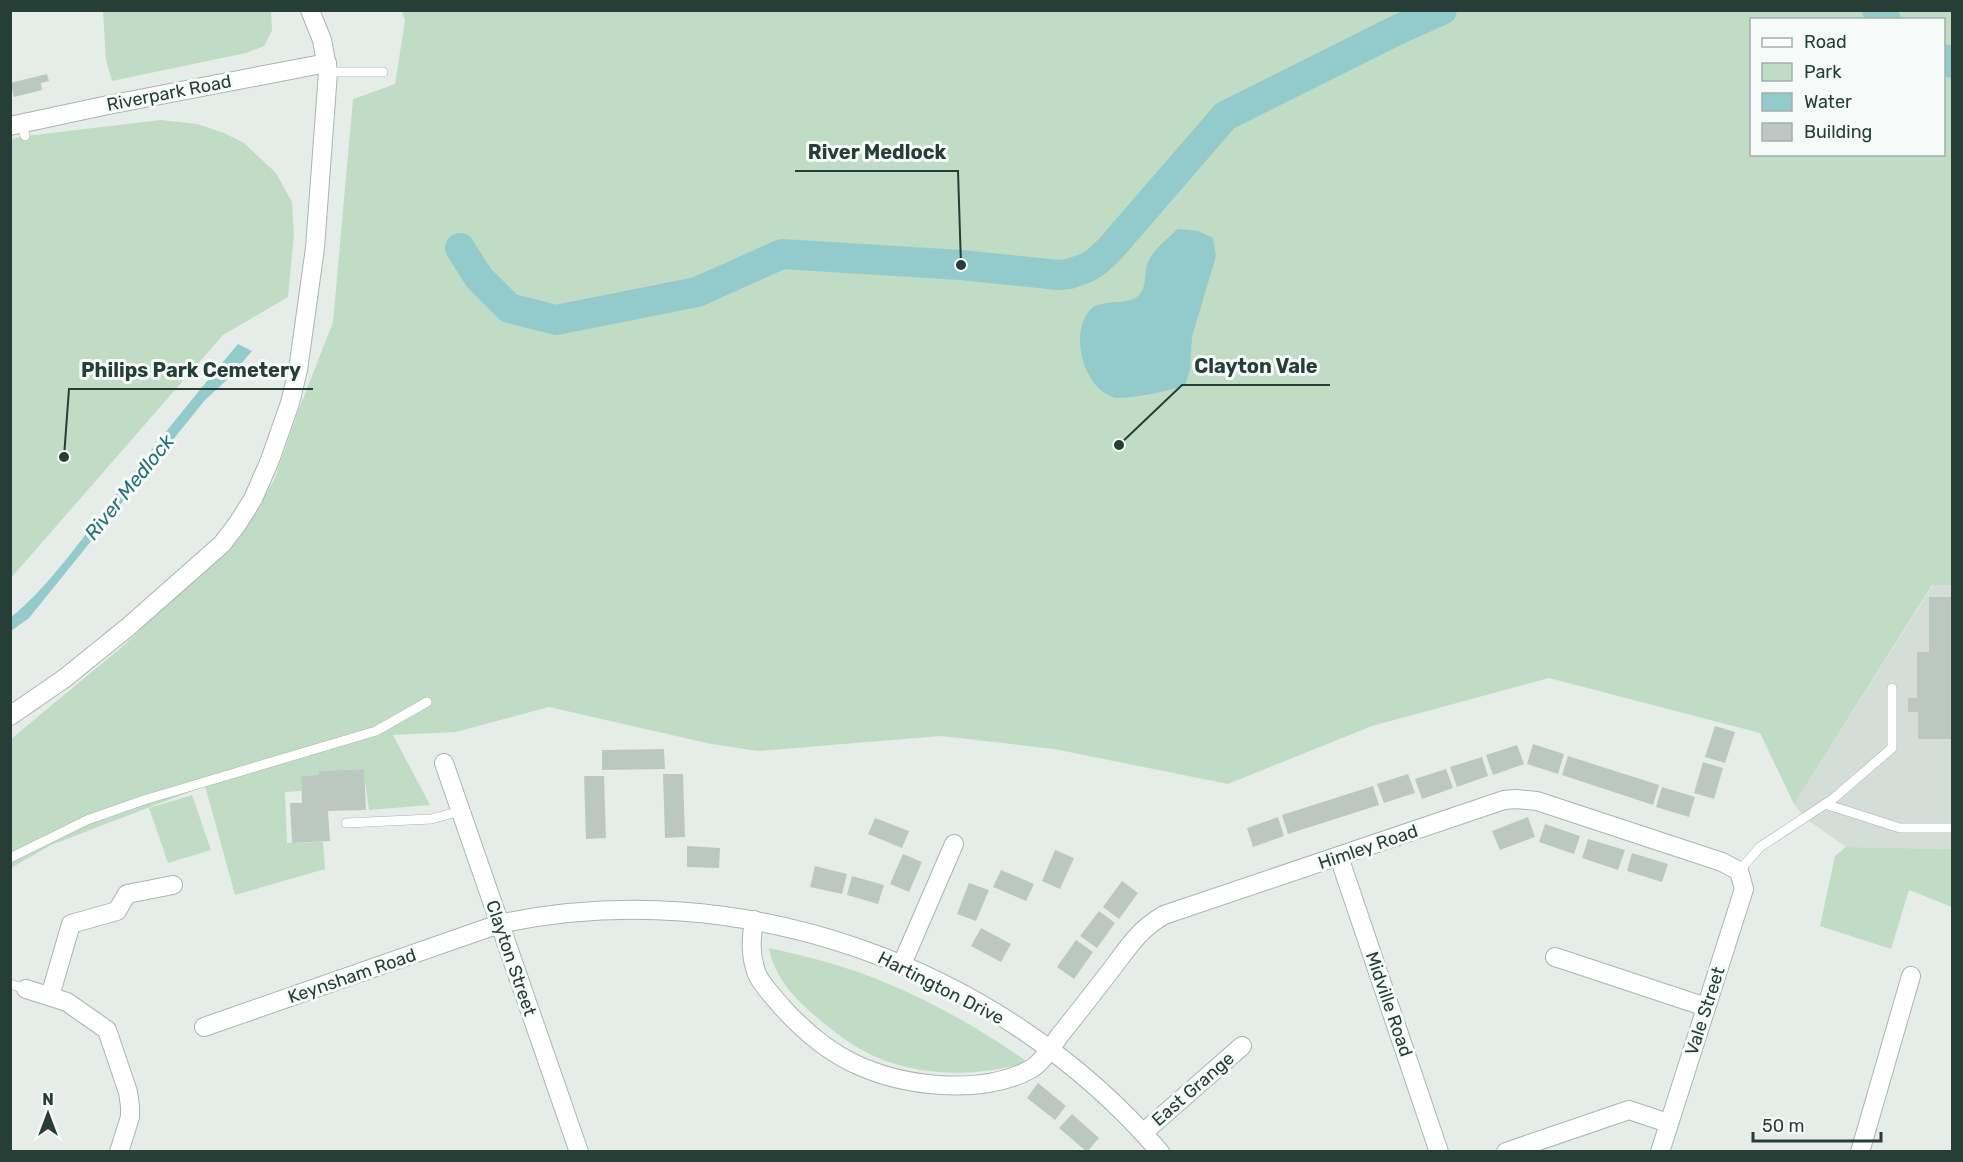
<svg xmlns="http://www.w3.org/2000/svg" width="1963" height="1162" font-family="Rubik,sans-serif">
<style>
.built{fill:#d4ddd8}
.green{fill:#c1dcc5;fill-rule:evenodd}
.water{fill:#93cbcd}
.lines{fill:none;stroke-linecap:round;stroke-linejoin:round}
.river{stroke:#93cbcd;stroke-width:30}
.building{fill:#bbc8c2}
.service-casing{stroke:#a9b5af;stroke-width:10}
.minor-casing{stroke:#a9b5af;stroke-width:20}
.tertiary-casing{stroke:#a9b5af;stroke-width:20}
.service{stroke:#fff;stroke-width:9}
.minor{stroke:#fff;stroke-width:18}
.tertiary{stroke:#fff;stroke-width:18}
.labels{text-anchor:middle;dominant-baseline:central;stroke-width:6;stroke-linejoin:round;paint-order:stroke}
.street-label{font-size:18px;fill:#263e35;stroke:#f6faf8}
.water-label{font-size:20px;font-style:italic;fill:#257275;stroke:#f6faf8}
.leader{fill:none;stroke:#263e35;stroke-width:2}
.callout-dot{fill:#263e35;stroke:#f6faf8;stroke-width:2}
.callout-label{font-size:20px;text-anchor:middle;font-weight:bold;fill:#263e35;stroke:#f6faf8;stroke-width:6;stroke-linejoin:round;paint-order:stroke}
</style>
<rect width="100%" height="100%" fill="#e6ede9"/>
<polygon class="built" points="1933,585 1952,585 1952,849 1846,847 1805,818 1794,804"/>
<g class="green">
<polygon points="103,11 271,11 272,31 264,46 246,53 112,81 106,60"/>
<path d="M402,11H1952V585H1932L1794,804L1760,733L1549,678L1372,726L1228,784L1054,749L941,736L758,751L711,744L549,707L456,732L393,735L430,805L369,810L363,769L319,771V775L301,776V791L285,792L287,843L323,842L325,869L235,895L205,786L51,845L11,868V739L123,646L242,533L274,480L299,409L333,322L353,99L395,84L405,21ZM1752,20H1944V154H1752Z"/>
<polygon points="161,120 197,124 224,133 244,143 276,173 292,202 294,234 288,297 223,335 11,578 11,139 25,136"/>
<polygon points="192,795 211,850 168,863 149,808"/>
<polygon points="1846,847 1952,849 1952,907 1909,890 1891,949 1820,926 1835,856"/>
<path d="M769,948C787,952 805,956 823,961C895,981 965,1018 1026,1061L1024,1063C972,1078 910,1077 862,1050C845,1041 830,1028 814,1015C793,997 774,976 769,948Z"/>
</g>
<g class="water">
<path d="M1180,229L1198,231L1213,238L1216,256L1192,337L1190,370L1185,386C1172,390 1123,401 1113,397C1083,387 1069,333 1090,310C1101,298 1126,306 1138,296C1147,288 1144,275 1147,265C1150,252 1167,240 1176,230Z"/>
<path d="M238,344L252,351L229,378L205,400L29,618L11,631V617C46,590 81,540 109,504C151,450 194,396 238,344Z"/>
</g>
<g class="lines">
<g class="river">
<polyline points="1877,10 1886,20"/>
<polyline points="1944,59 1952,63"/>
<polyline points="460,248 479,278 509,308 556,320 697,292 782,254 961,265 1059,275 1069,274 1086,268 1096,262 1110,249 1225,116 1397,30 1442,10"/>
</g>
</g>
<g class="building">
<polygon points="47,74 49,81 41,83 42,90 14,97 10,83"/>
<polygon points="1929,597 1952,597 1952,739 1918,739 1918,712 1908,712 1908,698 1917,698 1917,652 1929,652"/>
<polygon points="1715,726 1735,732 1725,763 1705,757"/>
<polygon points="1533,744 1564,754 1558,774 1527,764"/>
<polygon points="1517,745 1524,764 1493,775 1486,755"/>
<polygon points="664,749 665,769 602,770 602,750"/>
<polygon points="1568,756 1659,785 1653,805 1562,775"/>
<polygon points="1482,757 1488,776 1457,787 1450,767"/>
<polygon points="1703,762 1723,768 1714,799 1694,793"/>
<polygon points="364,769 366,810 328,811 330,841 292,843 290,803 302,803 301,776 319,775 319,771"/>
<polygon points="1446,769 1453,788 1422,799 1415,779"/>
<polygon points="663,774 683,774 685,837 665,838"/>
<polygon points="1408,774 1415,793 1384,803 1377,784"/>
<polygon points="584,776 604,776 606,838 586,839"/>
<polygon points="1373,786 1379,805 1288,834 1282,815"/>
<polygon points="1662,787 1695,797 1689,817 1656,807"/>
<polygon points="1278,817 1284,836 1253,847 1247,828"/>
<polygon points="1528,817 1535,837 1500,850 1492,831"/>
<polygon points="875,818 909,831 902,848 868,834"/>
<polygon points="1545,824 1580,836 1574,854 1539,842"/>
<polygon points="1588,839 1625,850 1618,870 1582,858"/>
<polygon points="687,846 720,848 719,868 687,867"/>
<polygon points="1055,850 1074,858 1060,889 1042,881"/>
<polygon points="1632,853 1668,864 1662,882 1627,871"/>
<polygon points="903,854 922,862 909,892 890,884"/>
<polygon points="815,866 847,874 842,894 810,887"/>
<polygon points="1001,870 1034,884 1026,901 993,887"/>
<polygon points="852,876 884,885 878,904 847,895"/>
<polygon points="1122,881 1138,893 1119,919 1103,907"/>
<polygon points="969,883 989,890 976,921 957,914"/>
<polygon points="1099,911 1115,923 1097,948 1080,936"/>
<polygon points="981,928 1011,944 1001,962 971,946"/>
<polygon points="1076,940 1093,952 1074,979 1057,967"/>
<polygon points="1038,1083 1066,1106 1055,1120 1027,1098"/>
<polygon points="1072,1114 1099,1138 1087,1152 1059,1128"/>
</g>
<g class="lines">
<g class="service-casing">
<g id="service">
<polyline points="328,72 383,72"/>
<polyline points="22,124 25,136"/>
<polyline points="1825,804 1900,828 1952,828"/>
<polyline points="346,823 431,819 461,811"/>
<polyline points="10,858 87,820 144,800 376,731 427,702"/>
<polyline points="1739,871 1760,847 1833,799 1892,748 1892,688"/>
<polyline points="10,984 26,989"/>
</g>
</g>
<g class="minor-casing">
<g id="minor">
<polyline points="444,763 579,1152"/>
<polyline points="1339,857 1439,1152"/>
<path d="M754,920C751,939 750,956 757,974C762,986 774,997 782,1007C802,1029 826,1050 853,1063C903,1087 981,1096 1031,1069C1042,1063 1052,1046 1060,1035C1077,1014 1094,992 1111,970C1128,948 1138,930 1164,915L1504,800L1516,799L1537,801L1722,862L1739,871L1744,889L1660,1152"/>
<polyline points="1555,957 1706,1007"/>
<polyline points="902,964 954,844"/>
<polyline points="26,989 67,1002 107,1030 128,1092 130,1106 130,1117 119,1152"/>
<polyline points="50,996 71,924 117,911 127,894 173,885"/>
<path d="M204,1027L499,924C739,872 1001,966 1160,1152"/>
<polyline points="1144,1132 1242,1046"/>
<polyline points="1506,1152 1629,1110 1668,1123"/>
<polyline points="1860,1152 1911,976"/>
</g>
</g>
<g class="tertiary-casing">
<g id="tertiary">
<polyline points="10,126 108,105 327,63"/>
<polyline points="10,716 65,678 128,627 222,544 238,523 253,499 270,460 290,403 298,370 315,248 328,72 322,40 310,10"/>
</g>
</g>
<use href="#service" class="service"/>
<use href="#minor" class="minor"/>
<use href="#tertiary" class="tertiary"/>
</g>
<g class="labels">
<g class="street-label">
<text transform="translate(169 93) rotate(-11)">Riverpark Road</text>
<text transform="translate(1368 847) rotate(-19)">Himley Road</text>
<text transform="translate(511 958) rotate(71)">Clayton Street</text>
<text transform="translate(352 976) rotate(-19)">Keynsham Road</text>
<text transform="translate(941 988) rotate(27)">Hartington Drive</text>
<text transform="translate(1389 1004) rotate(71)">Midville Road</text>
<text transform="translate(1705 1011) rotate(-72)">Vale Street</text>
<text transform="translate(1193 1089) rotate(-41)">East Grange</text>
</g>
<g class="water-label">
<text transform="translate(129 487) rotate(-51)">River Medlock</text>
</g>
</g>
<path class="leader" d="M961 265L958 171H795M1119 445L1182 385H1330M64 457L69 389H313"/>
<g class="callout-dot">
<circle cx="961" cy="265" r="6"/>
<circle cx="1119" cy="445" r="6"/>
<circle cx="64" cy="457" r="6"/>
</g>
<g class="callout-label">
<text x="877" y="159">River Medlock</text>
<text x="1256" y="373">Clayton Vale</text>
<text x="191" y="377">Philips Park Cemetery</text>
</g>
<rect width="1963" height="1162" fill="none" stroke="#263e35" stroke-width="24"/>
<rect x="1750" y="18" width="195" height="138" fill="#f6faf8" stroke="#a3afaa" stroke-width="1.5"/>
<rect x="1762" y="38" width="30" height="9" fill="#ffffff" stroke="#a3afaa" stroke-width="1.5"/>
<text x="1804" y="48" font-size="18" fill="#263e35">Road</text>
<rect x="1762" y="63" width="30" height="18" fill="#c1dcc5" stroke="#a3afaa" stroke-width="1.5"/>
<text x="1804" y="78" font-size="18" fill="#263e35">Park</text>
<rect x="1762" y="93" width="30" height="18" fill="#93cbcd" stroke="#a3afaa" stroke-width="1.5"/>
<text x="1804" y="108" font-size="18" fill="#263e35">Water</text>
<rect x="1762" y="123" width="30" height="18" fill="#bbc8c2" stroke="#a3afaa" stroke-width="1.5"/>
<text x="1804" y="138" font-size="18" fill="#263e35">Building</text>
<g transform="translate(48 1114)" stroke="#f6faf8" stroke-width="4.5" paint-order="stroke">
<path d="M0-4.5L10 22L0 15L-10 22Z" fill="#263e35"/>
<text y="-9" font-size="16" font-weight="bold" text-anchor="middle" fill="#263e35">N</text>
</g>
<path d="M1753 1132v9h128v-9" fill="none" stroke="#263e35" stroke-width="3"/>
<text x="1762" y="1132" font-size="18" fill="#263e35" stroke="#f6faf8" stroke-width="4.5" paint-order="stroke">50 m</text>
</svg>
